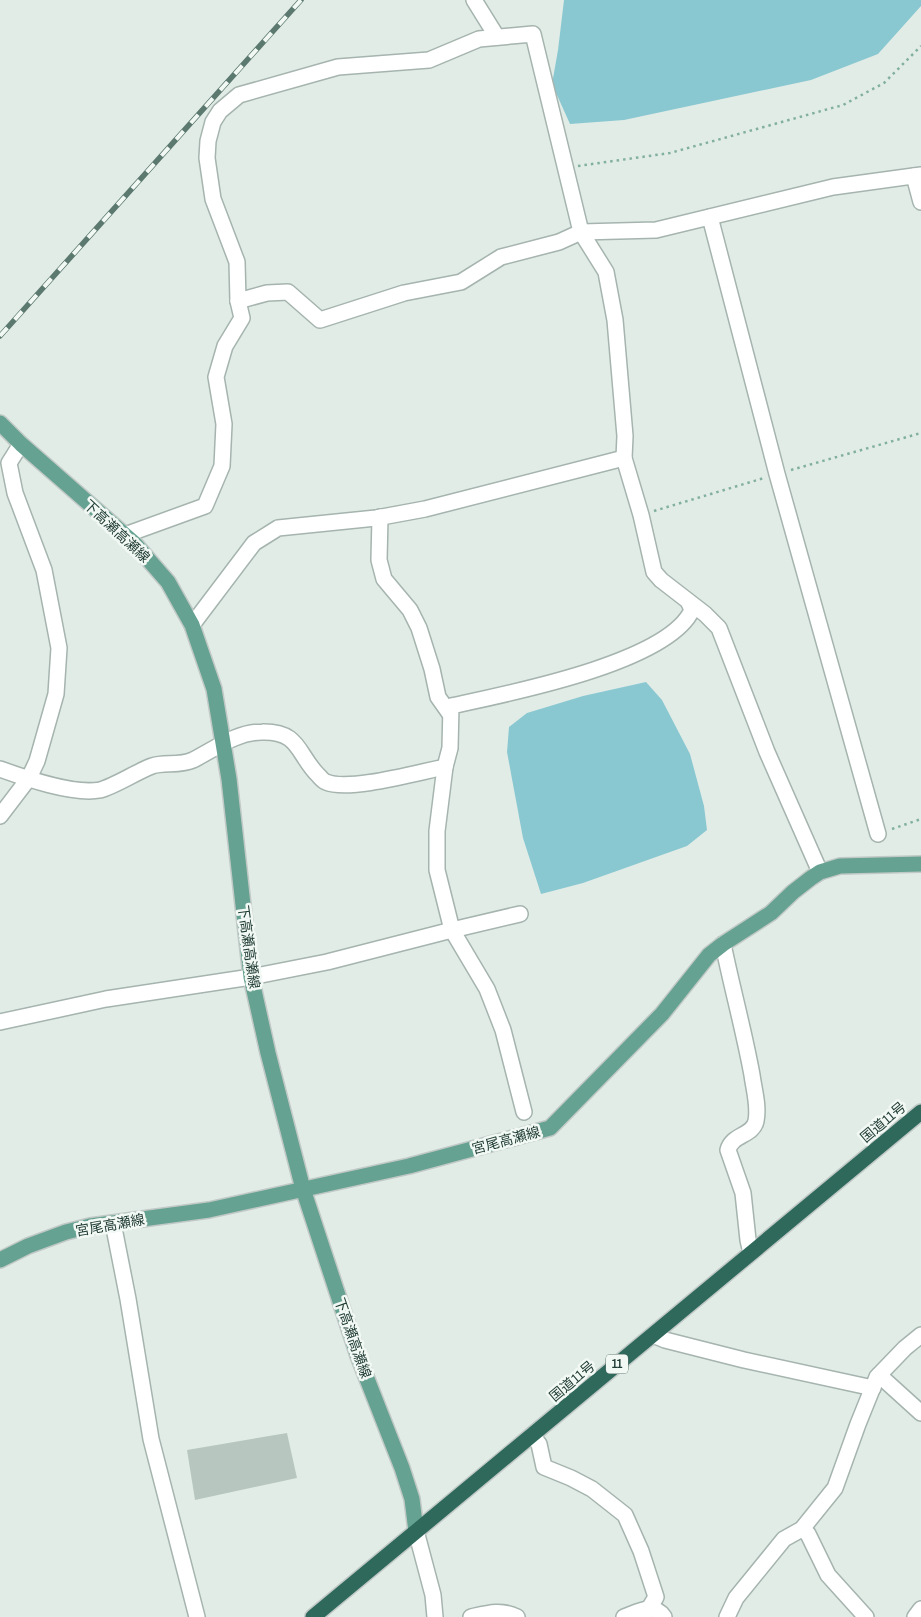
<svg xmlns="http://www.w3.org/2000/svg" width="921" height="1617" font-family="'Archivo Narrow','Noto Sans JP',sans-serif">
<style>
.water{fill:#8ac8d1}
.building{fill:#b7c7c0}
.lines{fill:none;stroke-linecap:round;stroke-linejoin:round}
.minor-casing{stroke:#a5b4ae;stroke-width:18}
.major-casing{stroke:#c1c9c6;stroke-width:18}
.highway-casing{stroke:#c1c9c6;stroke-width:18}
.path{stroke:#82b0a0;stroke-width:2.5;stroke-dasharray:2.5 4;stroke-linecap:butt}
.minor{stroke:#fff;stroke-width:15}
.major{stroke:#66a291;stroke-width:15}
.highway{stroke:#2e695c;stroke-width:15}
.rail-casing{stroke:#5c7970;stroke-width:5.5}
.rail{stroke:#f2f9f5;stroke-width:4;stroke-dasharray:11;stroke-linecap:butt}
.labels{text-anchor:middle;dominant-baseline:central;stroke-width:5;stroke-linejoin:round;paint-order:stroke}
.shield{fill:#f2f9f5;stroke:#60756f;stroke-width:1}
.shield-label{font-size:12px;font-weight:bold;fill:#223d35}
.street-label{font-size:14px;fill:#223d35;stroke:#f2f9f5}
</style>
<rect width="100%" height="100%" fill="#e2ece7"/>
<g class="water">
<polygon points="564,0 921,0 921,6 878,54 811,80 624,120 570,124 552,84 558,50"/>
<polygon points="646,682 662,700 690,754 704,806 707,830 687,846 583,883 541,894 523,838 507,752 509,727 527,713 583,696"/>
</g>
<polygon class="building" points="287,1433 297,1478 195,1500 187,1450"/>
<g class="lines">
<g class="minor-casing">
<g id="minor">
<polyline points="474,0 497,37"/>
<polyline points="914,176 921,202"/>
<polyline points="710,217 777,474 878,834"/>
<polyline points="238,301 267,293 288,292 320,320 404,293 461,282 501,257 559,242 581,232 656,230 833,187 921,175"/>
<polyline points="380,517 379,560 384,579 410,610 419,628 432,669 438,697 450,714"/>
<polyline points="125,535 205,506 222,466 224,424 216,377 225,346 242,318 238,301 237,262 213,199 207,158 208,141 213,122 220,111 239,95 338,67 429,60 479,39 533,34 581,232 606,272 615,320 625,436 624,458 641,515 654,572 661,580 705,614 719,628 767,752 820,872"/>
<polyline points="192,625 254,543 278,528 376,518 425,509 624,458"/>
<path d="M0,769C25,778 73,795 100,790C115,786 136,772 152,766C164,762 180,766 193,760C215,749 236,732 262,732C300,731 297,754 318,775C320,777 323,781 326,782C349,792 419,772 445,767"/>
<polyline points="0,816 29,778 37,761 56,694 59,648 44,570 15,493 9,463 21,444"/>
<path d="M723,944C732,988 744,1031 752,1075C754,1090 759,1106 756,1121C753,1136 732,1134 728,1150L743,1193L748,1240L751,1253"/>
<polyline points="0,1022 106,999 251,977 327,962 452,930 520,914"/>
<path d="M524,1112L503,1030L487,989L452,930L437,870V831L445,767L450,748L451,706C506,694 668,663 692,610L689,603"/>
<polyline points="113,1223 128,1299 151,1439 197,1617"/>
<polyline points="653,1335 665,1340 744,1360 873,1388"/>
<polyline points="879,1375 921,1413"/>
<polyline points="532,1435 539,1444 544,1467 571,1478 592,1489 625,1515 641,1551 656,1597 648,1610"/>
<polyline points="802,1529 808,1534 828,1575 866,1617"/>
<polyline points="416,1531 433,1595 435,1617"/>
<path d="M471,1617C488,1613 501,1609 517,1617"/>
<path d="M624,1617C638,1612 654,1602 664,1617"/>
<polyline points="727,1617 736,1598 784,1539 802,1529 835,1488 858,1424 877,1377 905,1348 921,1335"/>
<polyline points="915,1617 921,1609"/>
</g>
</g>
<g class="major-casing">
<g id="major">
<polyline points="0,423 21,444 134,543 168,582 192,625 214,689 229,779 251,977 268,1053 303,1189 358,1356 402,1468 412,1499 416,1531"/>
<polyline points="0,1260 28,1246 66,1232 90,1226 209,1210 409,1166 550,1128 662,1014 709,955 723,944 771,913 793,892 811,878 820,872 840,866 921,864"/>
</g>
</g>
<g class="highway-casing">
<polyline id="highway" points="313,1617 921,1112"/>
</g>
<g class="path">
<polyline points="578,166 670,153 843,105 884,83 921,46"/>
<polyline points="791,470 921,433"/>
<polyline points="654,511 764,478"/>
<polyline points="892,829 921,819"/>
</g>
<use href="#minor" class="minor"/>
<use href="#major" class="major"/>
<use href="#highway" class="highway"/>
<g class="rail-casing">
<polyline id="rail" points="0,336 301,0"/>
</g>
<use href="#rail" class="rail"/>
</g>
<g class="labels">
<rect class="shield" x="606" y="1354.5" width="22" height="19" rx="4"/>
<g class="shield-label">
<text x="617" y="1364">11</text>
</g>
<g class="street-label">
<text transform="translate(117 531) rotate(43)">下高瀬高瀬線</text>
<text transform="translate(249 947) rotate(82)">下高瀬高瀬線</text>
<text transform="translate(883 1122) rotate(-40)">国道11号</text>
<text transform="translate(506 1140) rotate(-15)">宮尾高瀬線</text>
<text transform="translate(110 1225) rotate(-10)">宮尾高瀬線</text>
<text transform="translate(353 1338) rotate(71)">下高瀬高瀬線</text>
<text transform="translate(572 1381) rotate(-40)">国道11号</text>
</g>
</g>
</svg>
